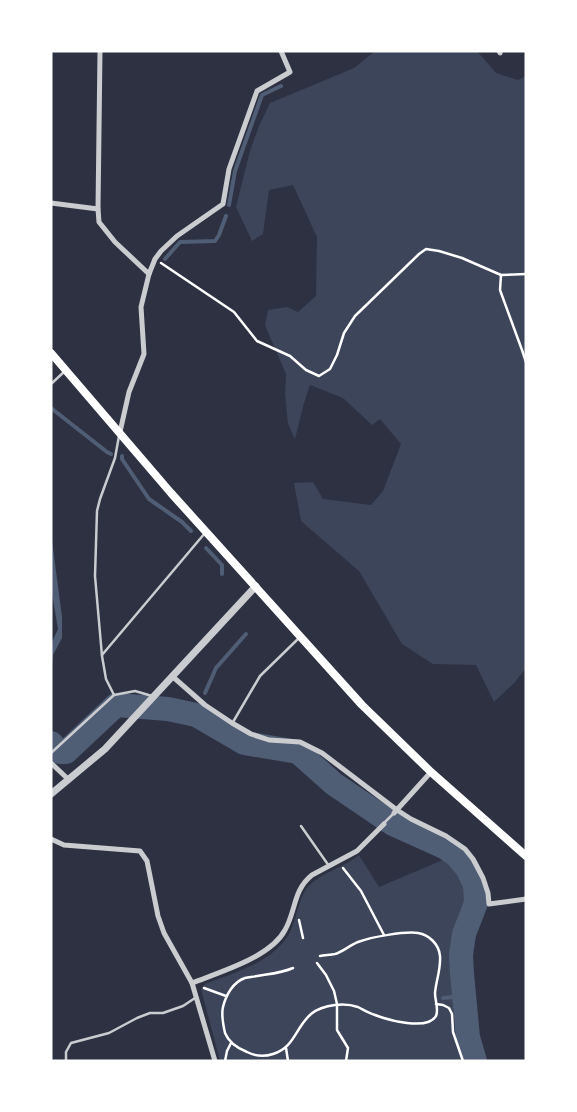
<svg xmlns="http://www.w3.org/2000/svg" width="577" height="1112" font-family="'Archivo Narrow',sans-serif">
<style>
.green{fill:#3c4559}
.water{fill:#4f5d75}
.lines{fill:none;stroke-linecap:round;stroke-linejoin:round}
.stream{stroke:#4f5d75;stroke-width:4}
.river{stroke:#4f5d75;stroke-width:24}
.path{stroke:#fff;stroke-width:2.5}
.service{stroke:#caccd0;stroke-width:2.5}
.minor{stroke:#caccd0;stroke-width:5}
.tertiary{stroke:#caccd0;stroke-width:7}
.secondary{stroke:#fff;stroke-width:8}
</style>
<rect width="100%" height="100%" fill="#2d3142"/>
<g class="green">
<polygon points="375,51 477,51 496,73 518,80 526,76 526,668 515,682 494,702 476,665 433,664 402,644 359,571 301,521 294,483 313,482 323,499 371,505 383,491 401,444 380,419 372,425 343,398 310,385 304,403 295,439 288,424 285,394 286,374 265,325 268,310 287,307 298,312 316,296 317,237 293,185 269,190 263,234 252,241 236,207 250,151 259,126 270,103 354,68"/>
<path d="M359,855L379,887L445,859C455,866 463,878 465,891C466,905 459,915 456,928C454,934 453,941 452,947C447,982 456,1027 467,1061H220L201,989L205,984C235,972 276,962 291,930C296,919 300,896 307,888C321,872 343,868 359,855Z"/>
</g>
<polygon class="water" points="51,533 62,617 62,638 53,655 51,674 51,644 58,629 51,588"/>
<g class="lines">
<g class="stream">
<polyline points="229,205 235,171 262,95 281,86"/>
<polyline points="165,259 180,242 215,241 219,235 226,216"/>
<polyline points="51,408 107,452 111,454"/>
<polyline points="122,456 122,459 149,499 182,522 191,531"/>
<polyline points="206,548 222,565 222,574"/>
<polyline points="205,693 216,668 246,634"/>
<polyline points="196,715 198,710"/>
<polyline points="443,998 464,996"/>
</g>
<polyline class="river" points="51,743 60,752 66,752 116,705 168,709 196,715 244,743 298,752 334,784 393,824 444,847 456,855 467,868 475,885 476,903 464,934 461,955 462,974 468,1037 475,1061"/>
<g class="path">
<polyline points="161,263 234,312 257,341 290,356 306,370 319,376 330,369 337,355 344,333 355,316 419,254 426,249 439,251 462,258 501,275 526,274"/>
<polyline points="501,275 500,290 522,350 526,362"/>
<polyline points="343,868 361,891 384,935"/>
<polyline points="299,920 303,938"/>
<polyline points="317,963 326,975 334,991 337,1004 337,1030 348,1048 346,1061"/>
<path d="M293,968C282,973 269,974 257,976C253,977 249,977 245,978C233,982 226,995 223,1007C221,1015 223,1024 225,1033C229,1043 237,1048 247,1052C255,1056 264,1057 273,1054C295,1047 295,1028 311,1014C317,1009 327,1006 335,1005C342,1004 352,1005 358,1007C364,1010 369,1013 375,1015C388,1020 427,1031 436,1016C439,1009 435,1001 435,993C436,981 441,969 440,956C439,944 429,935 418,933C405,931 371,937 358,942C350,945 343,952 335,954C330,955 324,955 320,956"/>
<polyline points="204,988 226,996"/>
<polyline points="436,1004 443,1005 449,1008 452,1014 453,1032 463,1061"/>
<polyline points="286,1048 288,1061"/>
<polyline points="225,1061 227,1051 231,1043"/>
</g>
<g class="service">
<polyline points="51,384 65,371"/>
<polyline points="119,436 115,458 100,499 97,511 95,576 102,656 106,679 114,695 135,691 152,696"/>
<polyline points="102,655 205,533"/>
<polyline points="233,722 260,676 300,637"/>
<polyline points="51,753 114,695"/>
<polyline points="384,823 394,813"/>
<polyline points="301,826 329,866"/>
<polyline points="66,1061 66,1052 71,1043 109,1033 137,1018 150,1013 163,1013 183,1006 195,998"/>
</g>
<g class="minor">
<polyline points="100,51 98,209 99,222 115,242 149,274"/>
<polyline points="499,51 500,53"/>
<polyline points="51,203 98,209"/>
<polyline points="120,432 129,392 144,354 141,307 149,274 155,259 161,251 177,236 223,204 229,169 257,91 290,72 281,51"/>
<polyline points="172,676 205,705 232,723 251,734 269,740 300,742 322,753 397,810 411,819 446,836 465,849 473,859 483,878 488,893 489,904 526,899"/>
<polyline points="51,763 69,780"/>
<polyline points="394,813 431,772"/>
<polyline points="51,839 64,845 140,851 147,861 158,916 164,933 192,983 215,1061"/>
<path d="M192,983C220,972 271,957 285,930C296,911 293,890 312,875L357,851L384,824"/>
</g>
<polyline class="tertiary" points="51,794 105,749 256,586"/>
<polyline class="secondary" points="51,353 171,493 362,705 431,772 526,856"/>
</g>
<rect width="577" height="1112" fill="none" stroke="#ffffff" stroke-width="105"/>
</svg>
